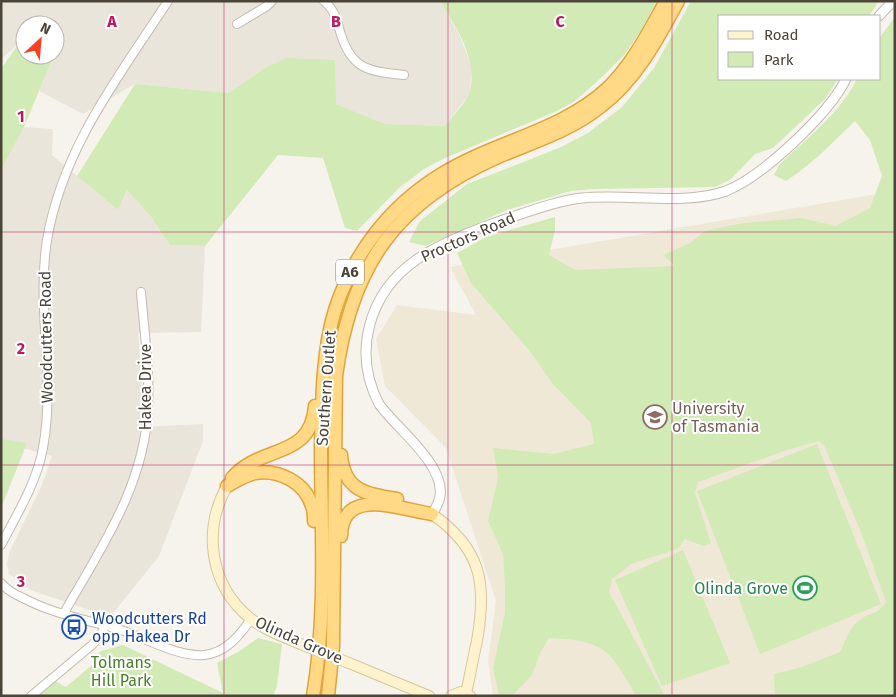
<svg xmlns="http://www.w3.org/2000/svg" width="896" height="697" font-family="'Fira Sans',sans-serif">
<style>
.residential{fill:#eae5da}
.education{fill:#efe8d6}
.green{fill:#d2eab5}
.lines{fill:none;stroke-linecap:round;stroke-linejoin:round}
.minor-casing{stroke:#c2bbae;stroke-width:10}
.tertiary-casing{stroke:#c2bbae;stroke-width:11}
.secondary-casing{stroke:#d6c79b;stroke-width:12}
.trunk-casing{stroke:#e0a43c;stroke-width:15}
.minor{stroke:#fff;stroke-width:8}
.tertiary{stroke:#fff;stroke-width:9}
.secondary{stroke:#fff3cd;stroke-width:10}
.trunk{stroke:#ffd985;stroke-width:12}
.secondary-bridge-casing{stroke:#d6c79b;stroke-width:12;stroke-linecap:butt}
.secondary-bridge{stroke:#fff3cd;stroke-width:10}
.grid{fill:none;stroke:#c2185b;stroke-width:1;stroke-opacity:0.55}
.labels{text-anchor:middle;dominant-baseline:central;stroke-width:4;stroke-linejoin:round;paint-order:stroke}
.shield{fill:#fff;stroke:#817c74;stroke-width:1}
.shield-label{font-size:15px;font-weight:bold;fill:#4b4439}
.street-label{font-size:16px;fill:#4b4439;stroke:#fff}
.education-label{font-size:16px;fill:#785e54;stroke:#fff;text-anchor:start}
.leisure-label{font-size:16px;fill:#27864d;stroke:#fff;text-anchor:end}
.transit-label{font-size:16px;fill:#164399;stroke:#fff;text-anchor:start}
.park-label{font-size:16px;fill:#4a7f2a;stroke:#fff}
.grid-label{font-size:16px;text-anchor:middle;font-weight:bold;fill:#c2185b;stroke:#fff;stroke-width:4;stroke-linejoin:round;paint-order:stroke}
</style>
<rect width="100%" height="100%" fill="#f6f3ec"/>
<g class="residential">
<polygon points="1,1 440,1 458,32 472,67 470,93 445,126 385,124 335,104 263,69 229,93 135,84 83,114 39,91 64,32 48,17 39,25 25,25 25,38 1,59"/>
<polygon points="24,127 53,129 52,155 118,210 127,190 151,217 170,245 205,246 201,332 138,333 142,380 141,427 203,424 203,441 159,556 110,617 30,590 9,574 7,564 9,553 42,485 52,456 1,442 1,170"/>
</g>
<polygon class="education" points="895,191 895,696 493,696 488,662 496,601 446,448 385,386 376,339 397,305 476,315 450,267"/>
<g class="green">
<path d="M440,1H657L641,30L625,54L603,76L575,101L557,111L445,158L424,169L399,188L357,231L345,228L323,158L278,155L205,246L170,245L151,217L127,190L118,210L77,176L135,84L229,93L263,69L286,58L335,60L336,104L385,124L445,126C451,118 468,100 470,91C478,59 456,27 440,1Z"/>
<polygon points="691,1 879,1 869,16 720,16 720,79 838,79 825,99 773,148 755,154 730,180 715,187 593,189 571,191 507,210 425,246 409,242 420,221 467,184 559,148 588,133 622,107 654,68"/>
<path d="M895,17V696H775L774,674L802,667L840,652C846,640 849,627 861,619C873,611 876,616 886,602L861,532L824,445L819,441L787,450L698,482L695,493L711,543L703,546L685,539L678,549L631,564L612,579L609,592L665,696H636C629,684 622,671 613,659C598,640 570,639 549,638L540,653L532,675L514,694L499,695L493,668L505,613V585L503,554L488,521L498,477L493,448L554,454L594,444L591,423L553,384L529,350L471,283L457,253L486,237L555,217V230L549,255L575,270L675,266L663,255L690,243L705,231L744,223L801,218L836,226L870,208L882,176L870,140L855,121C831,144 815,162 786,181L774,175L779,165C807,138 840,113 857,79H880V37Z"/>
<polygon points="25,35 25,55 54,55 24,127 1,170 1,69"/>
<polygon points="1,439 27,443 1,508"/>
<polygon points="817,444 881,604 760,654 697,491"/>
<polygon points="683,550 730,663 662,686 615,580"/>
<polygon points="258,638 282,644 277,686 273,696 34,696 55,681 66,687 98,660 95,657 101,651 123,645 223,693 217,663 238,652"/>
</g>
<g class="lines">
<g class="minor-casing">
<g id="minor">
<path d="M324,1C333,8 336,17 339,28C350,69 366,71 404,75"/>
<polyline points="237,24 267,6 272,1"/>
<path d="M1,545C17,514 37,482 43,448C56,378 36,309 47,240C63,147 118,78 168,1"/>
<path d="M1,583C7,590 14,594 23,598C53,614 88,620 121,630C146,638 177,657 204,655C226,653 240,635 251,619"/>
<path d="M64,613C101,548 145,485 148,407C150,369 144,330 141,292"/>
<polyline points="31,696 92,645 101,635 105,625"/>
</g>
</g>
<g class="tertiary-casing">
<g id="tertiary">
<polyline points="879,16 893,1"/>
<path d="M432,514C436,508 439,503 440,496C445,464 396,428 379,404C352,352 369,293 416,260C442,242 479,228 509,218C533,210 557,201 582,198C626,193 685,206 726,191C763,176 828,115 846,79"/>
</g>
</g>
<g class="secondary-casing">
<g id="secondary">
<path d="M227,486C202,531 210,586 251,619C266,631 285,637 303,645"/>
<path d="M432,514C482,549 487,584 477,641C473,658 470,676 466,693"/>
<polyline points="349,663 429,696"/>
<polyline points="451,696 461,692 470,696"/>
</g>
</g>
<g class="trunk-casing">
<g id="trunk">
<path d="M341,455C344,491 366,494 397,499"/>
<path d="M232,478C261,444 311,460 315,406"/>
<path d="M227,486C236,481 245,475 255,473C278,469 305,482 312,506C314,510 314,516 314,521"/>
<path d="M341,536C342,485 402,510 432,514"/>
<path d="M313,696C327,614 321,529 321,446C322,403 322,352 335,310C353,253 391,205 442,174C495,141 563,131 609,87C634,62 649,31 666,1"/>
<path d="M328,696L333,646L336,376C351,265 396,202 498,157C533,142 570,131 600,107C636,80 657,40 678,1"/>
</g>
</g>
<use href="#minor" class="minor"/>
<use href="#tertiary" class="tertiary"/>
<use href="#secondary" class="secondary"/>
<use href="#trunk" class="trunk"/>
<g class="secondary-bridge-casing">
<polyline id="secondary-bridge" points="303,645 349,663"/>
</g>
<use href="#secondary-bridge" class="secondary-bridge"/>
</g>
<path class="grid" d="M224,1V696M448,1V696M672,1V696M1,232H895M1,465H895"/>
<defs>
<g id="university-ring" transform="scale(1.25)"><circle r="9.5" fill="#fff" stroke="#8d6e63" stroke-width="1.5"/><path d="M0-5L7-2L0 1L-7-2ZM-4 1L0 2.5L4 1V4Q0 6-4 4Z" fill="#8d6e63"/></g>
<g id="stadium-ring" transform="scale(1.25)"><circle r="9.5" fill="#fff" stroke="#2e9e5b" stroke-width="1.5"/><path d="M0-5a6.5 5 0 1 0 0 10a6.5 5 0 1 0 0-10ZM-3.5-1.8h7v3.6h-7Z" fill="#2e9e5b"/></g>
<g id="bus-ring" transform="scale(1.25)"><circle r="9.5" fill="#fff" stroke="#1a4fb4" stroke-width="1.5"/><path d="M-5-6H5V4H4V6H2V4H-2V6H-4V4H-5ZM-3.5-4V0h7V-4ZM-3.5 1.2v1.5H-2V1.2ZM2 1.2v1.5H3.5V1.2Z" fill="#1a4fb4"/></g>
</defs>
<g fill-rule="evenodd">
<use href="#university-ring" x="655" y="417"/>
<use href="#stadium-ring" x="805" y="588"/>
<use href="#bus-ring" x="74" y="627"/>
</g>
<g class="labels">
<rect class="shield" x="336" y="259.5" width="28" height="25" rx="4"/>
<g class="shield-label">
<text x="350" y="272">A6</text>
</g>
<g class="street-label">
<text transform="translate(468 237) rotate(-24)">Proctors Road</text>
<text transform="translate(46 337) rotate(-91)">Woodcutters Road</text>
<text transform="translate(145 387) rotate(-90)">Hakea Drive</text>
<text transform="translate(326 388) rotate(-86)">Southern Outlet</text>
<text transform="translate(299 640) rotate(24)">Olinda Grove</text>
</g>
<g class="education-label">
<text x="672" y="408">University<tspan x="672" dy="18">of Tasmania</tspan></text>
</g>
<g class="leisure-label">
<text x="788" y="588">Olinda Grove</text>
</g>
<g class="transit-label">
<text x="92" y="618">Woodcutters Rd<tspan x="92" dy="18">opp Hakea Dr</tspan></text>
</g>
<g class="park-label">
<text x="121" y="662">Tolmans<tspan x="121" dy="18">Hill Park</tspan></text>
</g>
</g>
<g class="grid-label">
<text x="112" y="27">A</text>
<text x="336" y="27">B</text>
<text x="560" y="27">C</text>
<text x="21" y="122">1</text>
<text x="21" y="354">2</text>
<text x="21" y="587">3</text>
</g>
<rect width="896" height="697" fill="none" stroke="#4b4439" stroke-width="5"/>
<rect x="718" y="15" width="162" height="65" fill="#ffffff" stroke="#b7b4b0"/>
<rect x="728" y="31" width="25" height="8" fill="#fff3cd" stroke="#b7b4b0"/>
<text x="764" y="40" font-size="15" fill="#4b4439">Road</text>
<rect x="728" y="52" width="25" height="15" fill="#d2eab5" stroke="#b7b4b0"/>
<text x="764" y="65" font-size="15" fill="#4b4439">Park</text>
<g transform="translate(40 40) rotate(26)"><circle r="24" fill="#ffffff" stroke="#b7b4b0"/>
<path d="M0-4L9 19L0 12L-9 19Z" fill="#fc3f1d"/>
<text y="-8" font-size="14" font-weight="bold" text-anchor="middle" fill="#4b4439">N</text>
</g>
</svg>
